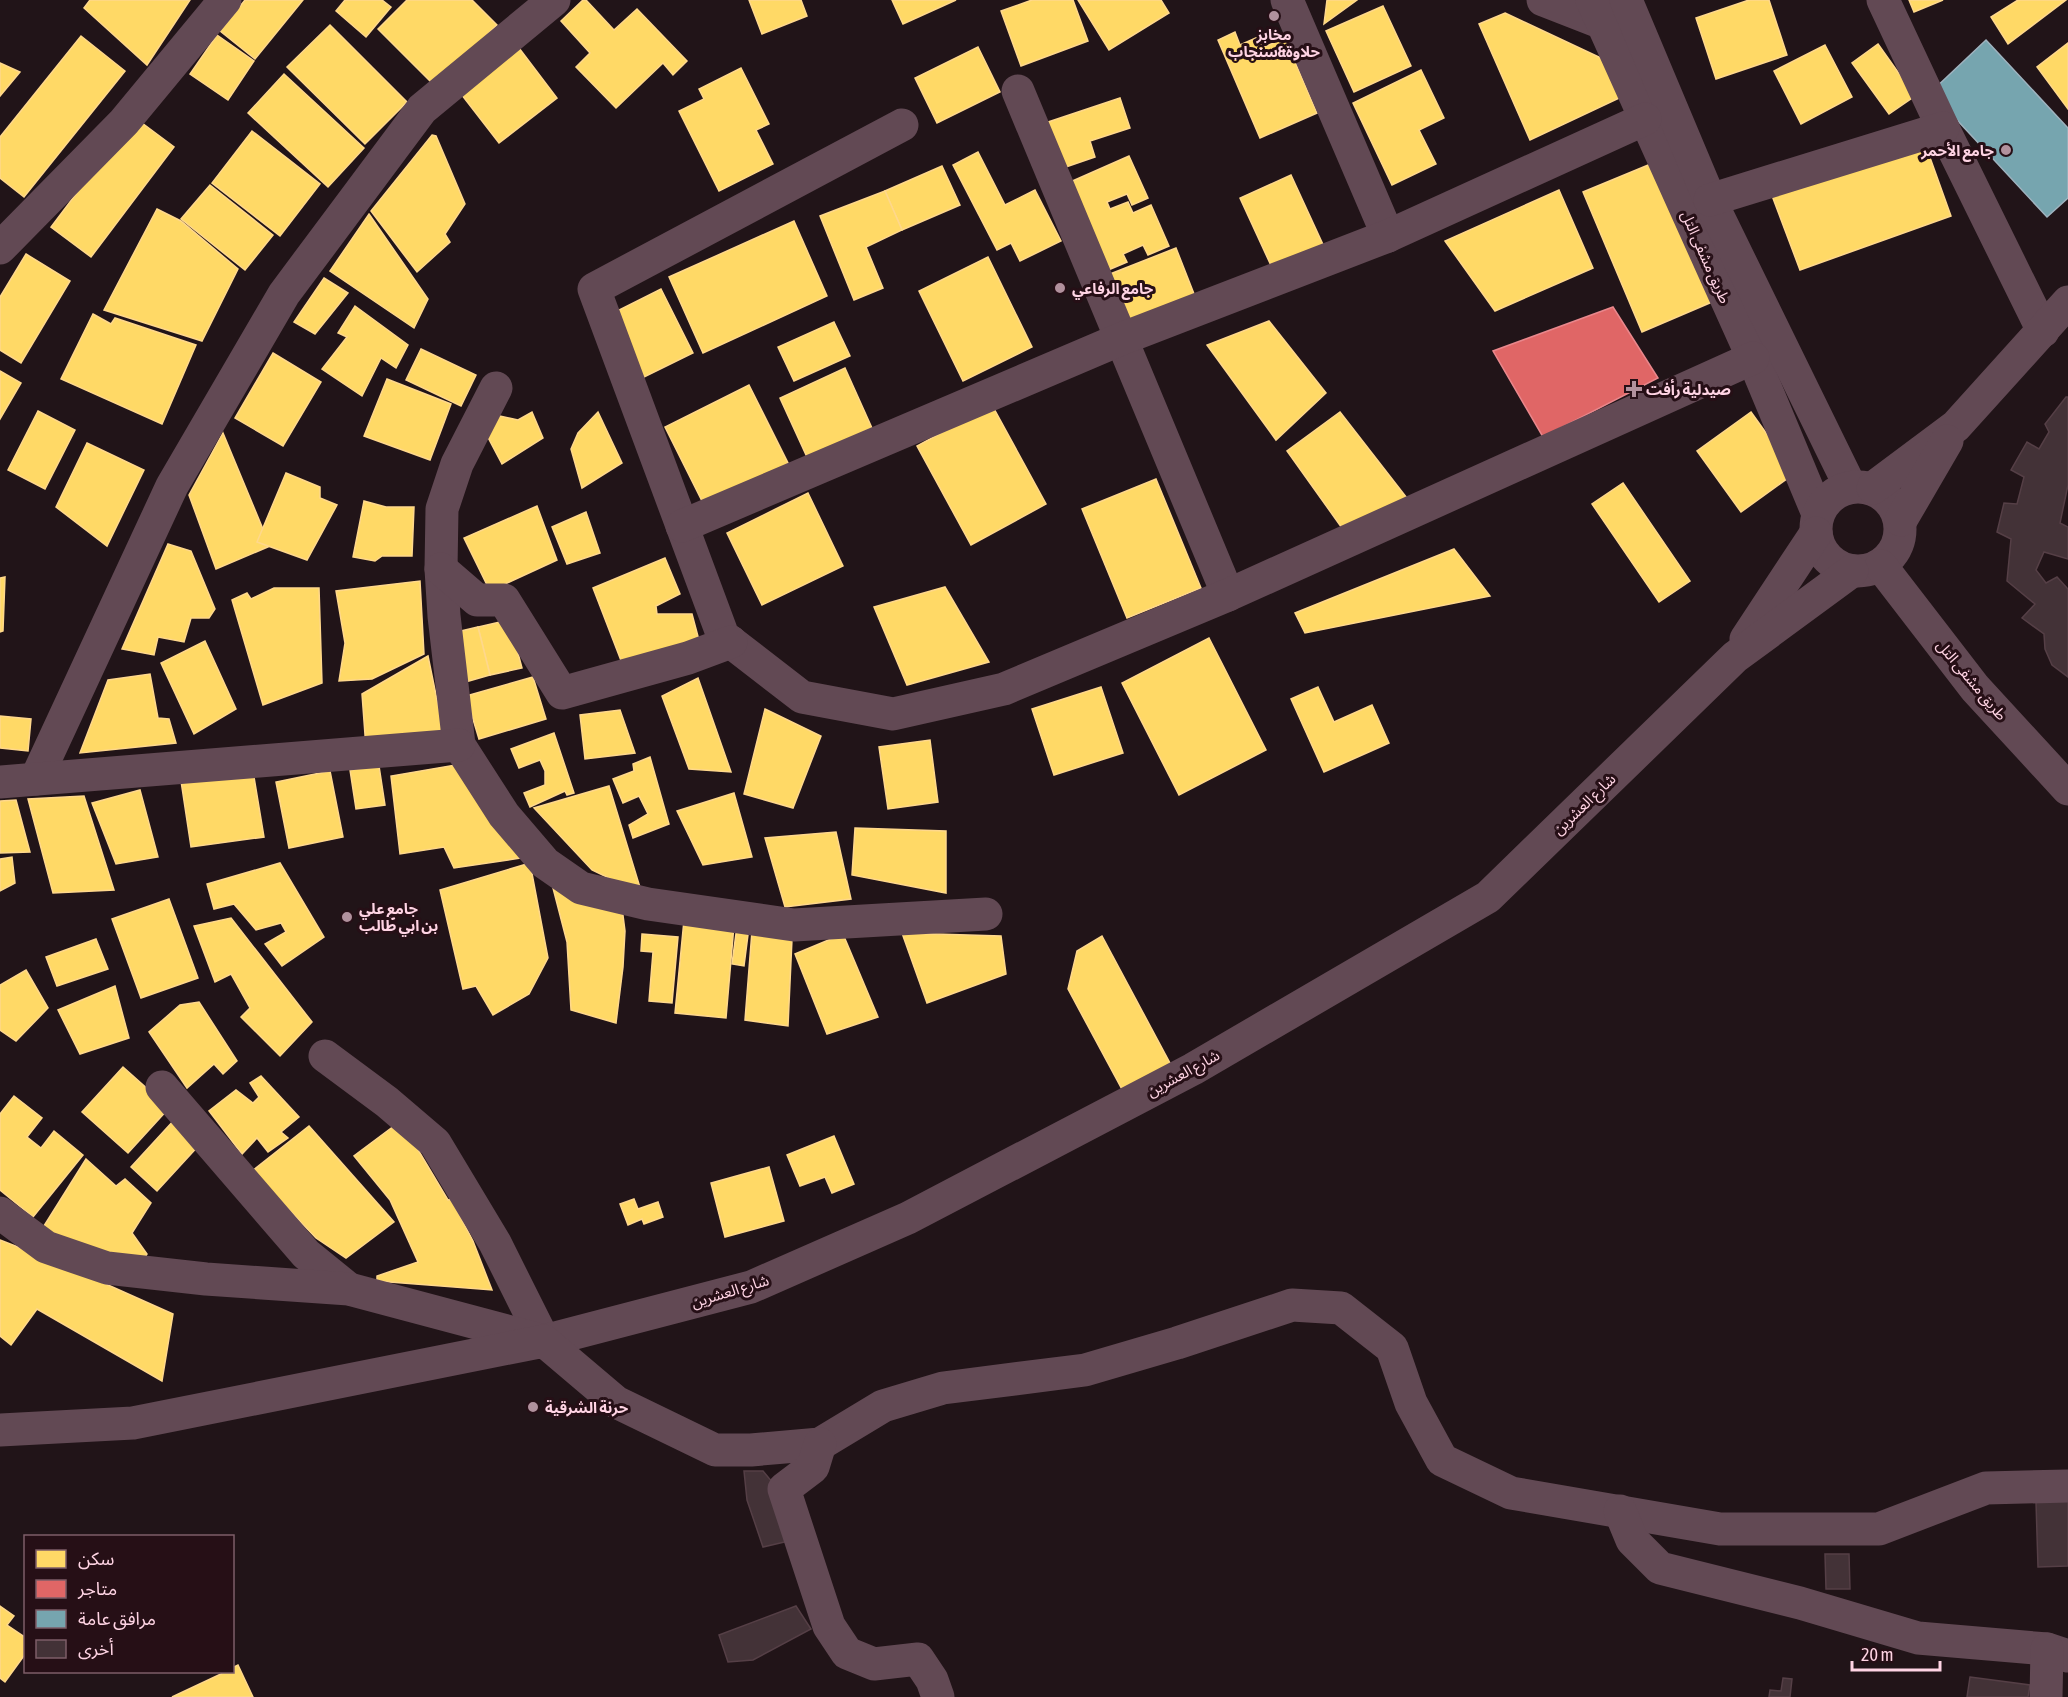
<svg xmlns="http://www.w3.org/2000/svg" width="2068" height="1697" font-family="'Asap Condensed','Noto Sans Arabic',sans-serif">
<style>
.homes{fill:#ffd966;stroke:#ffd88c;stroke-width:1.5}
.shops{fill:#e06666;stroke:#e9878c;stroke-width:1.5}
.public{fill:#76a5af;stroke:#9fb3bf;stroke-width:1.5}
.building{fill:#433237;stroke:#553f46;stroke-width:1.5}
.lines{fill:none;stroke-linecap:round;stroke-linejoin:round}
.minor{stroke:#624954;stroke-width:33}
.poi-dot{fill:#b1919d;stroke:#260f16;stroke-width:2}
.labels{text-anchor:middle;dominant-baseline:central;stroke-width:6;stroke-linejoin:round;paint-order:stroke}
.poi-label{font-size:15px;font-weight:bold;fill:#ffd4e4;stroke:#260f16;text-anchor:start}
.street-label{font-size:15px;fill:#ffd4e4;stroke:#260f16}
</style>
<rect width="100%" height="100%" fill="#211418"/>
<g class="homes">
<polygon points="90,0 190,0 147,65 84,8"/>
<polygon points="245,0 303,0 255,59 220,31"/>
<polygon points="345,0 382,0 391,7 366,37 336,11"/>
<polygon points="407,0 472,0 497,25 435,86 378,29"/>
<polygon points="583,0 586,0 614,30 637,9 687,61 673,75 663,63 616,108 576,67 590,53 561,21"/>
<polygon points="749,0 801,0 807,16 762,34"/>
<polygon points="892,0 956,0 903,24"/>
<polygon points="1032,0 1073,0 1088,41 1021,66 1001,11"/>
<polygon points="1078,0 1161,0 1169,13 1109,50"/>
<polygon points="1327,0 1357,0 1324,24"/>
<polygon points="1749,0 1769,0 1787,55 1716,79 1696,18"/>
<polygon points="1909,0 1943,0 1914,12"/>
<polygon points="2018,0 2066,0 2008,44 1991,17"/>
<polygon points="1383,6 1411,66 1354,92 1326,31"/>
<polygon points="1505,13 1616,65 1628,94 1530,140 1479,24"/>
<polygon points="330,25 407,102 365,144 287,67"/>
<polygon points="1235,32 1240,45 1258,37 1262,48 1285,38 1317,113 1260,138 1218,40"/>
<polygon points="217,35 254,61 228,100 190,74"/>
<polygon points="81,36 125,71 24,197 0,178 0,137"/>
<polygon points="2068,43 2068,109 2037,67"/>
<polygon points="1878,44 1915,96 1889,114 1852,63"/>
<polygon points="1825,45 1852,97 1801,124 1774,71"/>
<polygon points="978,47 1000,92 937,123 915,78"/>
<polygon points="519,48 557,98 499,143 461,94"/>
<polygon points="0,63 20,72 0,96"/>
<polygon points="741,68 769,124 756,130 773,164 719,191 679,111 704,99 699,89"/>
<polygon points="1421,70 1444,118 1419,130 1436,164 1392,185 1353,103"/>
<polygon points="284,74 364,148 328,187 248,113"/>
<polygon points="1120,98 1130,128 1090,141 1095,157 1060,169 1045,123"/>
<polygon points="134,117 174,147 91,257 51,227"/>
<polygon points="252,131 320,184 280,236 212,183"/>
<polygon points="432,135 436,136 465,204 445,234 450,242 417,272 371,211"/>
<polygon points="1923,138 1951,216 1800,270 1771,193"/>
<polygon points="978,152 1005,205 1035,190 1061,241 1020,261 1011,243 997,250 953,165"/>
<polygon points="1129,156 1148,198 1132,205 1127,194 1107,202 1110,209 1128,202 1133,213 1151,205 1169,246 1148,255 1143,245 1123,254 1127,262 1106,271 1068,183"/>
<polygon points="1653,163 1712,302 1642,332 1583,192"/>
<polygon points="942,166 960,205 902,230 885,191"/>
<polygon points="1291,175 1325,249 1274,272 1240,198"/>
<polygon points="210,185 273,235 245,270 181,219"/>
<polygon points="1559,190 1593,268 1495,311 1445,241"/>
<polygon points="885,191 902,230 866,247 883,288 854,300 820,216"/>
<polygon points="157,209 181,221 238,269 202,341 104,310"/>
<polygon points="369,214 428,299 414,328 330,271"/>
<polygon points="794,221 827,296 703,353 669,277"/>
<polygon points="1176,248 1198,304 1127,332 1105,276"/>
<polygon points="26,254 70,281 21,363 0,350 0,297"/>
<polygon points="988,257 1032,347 963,381 919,291"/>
<polygon points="324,278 348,293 315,334 294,322"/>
<polygon points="661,289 693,353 640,379 609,315"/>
<polygon points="355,306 408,345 396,368 381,358 362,396 322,369 347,337 338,333"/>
<polygon points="93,314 111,324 115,318 196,345 162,424 61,379"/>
<polygon points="1269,321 1326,393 1276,440 1207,345"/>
<polygon points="834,322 850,356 794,381 778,347"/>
<polygon points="421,349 476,375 461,406 406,380"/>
<polygon points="273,353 321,382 283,446 235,418"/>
<polygon points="845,368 872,428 807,457 780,398"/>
<polygon points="0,371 21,383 0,419"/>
<polygon points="387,379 451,404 430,460 364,436"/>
<polygon points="749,385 789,465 705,507 665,427"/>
<polygon points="992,405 1046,504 971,545 917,446"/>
<polygon points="38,411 75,430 45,489 8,470"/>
<polygon points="532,412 543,438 502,464 483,428 500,416 518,420"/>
<polygon points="598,412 622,463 582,488 571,449 578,433"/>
<polygon points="1340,412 1417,511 1347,535 1287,451"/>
<polygon points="1751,412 1795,473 1741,512 1697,451"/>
<polygon points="223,433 270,546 216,569 189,495"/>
<polygon points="87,443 144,470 107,546 56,507"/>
<polygon points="286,473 320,487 320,498 337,505 307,560 257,542"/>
<polygon points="1156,479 1201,588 1127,618 1082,509"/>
<polygon points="1623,483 1690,581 1659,602 1592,504"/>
<polygon points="808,493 843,566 762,605 727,533"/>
<polygon points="364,501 386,507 414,507 412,556 382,556 375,561 353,557"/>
<polygon points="537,506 557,560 490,591 464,538"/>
<polygon points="586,512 600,553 567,564 552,527"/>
<polygon points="168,544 191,551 215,609 209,618 191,618 184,642 158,637 154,655 122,649"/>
<polygon points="1454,549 1490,596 1305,633 1295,613"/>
<polygon points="665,558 680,594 656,606 657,614 692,614 700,644 622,663 593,588"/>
<polygon points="5,577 3,631 0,632 0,578"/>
<polygon points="420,581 424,654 372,679 339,681 345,643 336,591"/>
<polygon points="945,587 989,662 907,685 874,607"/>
<polygon points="274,588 319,588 322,683 263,705 232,600 247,593 251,599"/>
<polygon points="509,620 522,668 490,675 478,627"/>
<polygon points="478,627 490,675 462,683 452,633"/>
<polygon points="1209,638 1266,750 1179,795 1122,683"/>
<polygon points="205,641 236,709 194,734 161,663"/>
<polygon points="428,656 444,734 366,748 362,694"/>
<polygon points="150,674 158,718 169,719 176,743 80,753 108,680"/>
<polygon points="533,677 546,719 479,739 466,696"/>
<polygon points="698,678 731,772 689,769 662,696"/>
<polygon points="1101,687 1123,753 1054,775 1032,709"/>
<polygon points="1318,687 1334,722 1372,705 1389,743 1324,772 1291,699"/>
<polygon points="765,709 821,736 793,808 744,794"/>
<polygon points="620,710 635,753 585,759 580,715"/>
<polygon points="0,716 31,719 28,751 0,748"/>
<polygon points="554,733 574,793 567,795 565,791 530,807 524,793 545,785 545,771 540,760 519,768 511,749"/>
<polygon points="930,740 938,802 888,809 879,747"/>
<polygon points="650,757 669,824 633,838 629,825 648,814 639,796 623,803 613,779 634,771 633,764"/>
<polygon points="467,763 521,858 454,868 444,847 400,854 391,776"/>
<polygon points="379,766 385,805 356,809 350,770"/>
<polygon points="253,771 264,837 191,847 181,781"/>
<polygon points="330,771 343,837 289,848 276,782"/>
<polygon points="609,786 642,894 592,870 534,808"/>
<polygon points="140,790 158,857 116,864 92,803"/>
<polygon points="734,793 752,857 703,865 677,811"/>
<polygon points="84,796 114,890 53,893 28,799"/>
<polygon points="16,800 30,852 0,853 0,801"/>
<polygon points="855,828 946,831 946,893 852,875"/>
<polygon points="836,832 851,899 785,907 765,838"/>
<polygon points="12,857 15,883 0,891 0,859"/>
<polygon points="280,863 324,937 282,966 265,944 286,932 281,923 256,930 234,904 214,909 207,884"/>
<polygon points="530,863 548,958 529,994 493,1015 476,986 463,989 440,890"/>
<polygon points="553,888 620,892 625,931 623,967 616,1023 571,1010 567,942"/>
<polygon points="169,899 198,978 141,998 112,919"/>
<polygon points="231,918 312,1022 280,1056 241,1017 250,1008 231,974 215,982 194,926"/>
<polygon points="684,920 734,925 726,1018 675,1013"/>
<polygon points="737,926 749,927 744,966 732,964"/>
<polygon points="752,931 792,939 788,1026 745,1020"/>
<polygon points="902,933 1001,936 1006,974 927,1003"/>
<polygon points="642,934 678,937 672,1003 649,1001 653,952 641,951"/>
<polygon points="843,934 878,1017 827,1034 795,954"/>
<polygon points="1102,936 1171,1065 1124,1093 1068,989 1077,951"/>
<polygon points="96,939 108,969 57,986 46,957"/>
<polygon points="26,970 48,1008 16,1041 0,1030 0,985"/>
<polygon points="115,986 129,1038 80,1054 58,1010"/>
<polygon points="199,1002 237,1061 223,1074 214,1064 187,1088 149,1032 180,1005"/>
<polygon points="123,1067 169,1108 128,1153 82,1112"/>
<polygon points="261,1076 299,1117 281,1132 288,1138 268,1152 257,1138 242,1154 209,1111 236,1090 253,1103 259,1097 250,1083"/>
<polygon points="14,1096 42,1118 27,1137 41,1148 54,1131 83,1155 33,1217 0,1190 0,1114"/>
<polygon points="175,1119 201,1143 157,1191 131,1167"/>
<polygon points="398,1123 414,1143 448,1200 451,1199 473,1241 492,1290 377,1281 377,1276 418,1262 390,1200 354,1156"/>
<polygon points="309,1126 394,1222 346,1258 316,1238 252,1171"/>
<polygon points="834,1136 854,1184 832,1193 825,1177 800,1186 787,1155"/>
<polygon points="86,1159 116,1186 125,1179 151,1203 132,1233 147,1254 142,1262 37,1237"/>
<polygon points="769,1167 784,1221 725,1237 711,1183"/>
<polygon points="634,1199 638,1209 658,1202 663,1217 644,1224 642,1219 628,1225 620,1204"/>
<polygon points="0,1240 59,1263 173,1314 162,1381 37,1309 11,1345 0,1336"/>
<polygon points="0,1606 14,1616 7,1625 26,1638 26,1653 5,1682 0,1678"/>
<polygon points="238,1665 253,1697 172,1697 225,1672 232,1672 232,1668"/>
</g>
<polygon class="shops" points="1613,307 1658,378 1543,437 1493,351"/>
<polygon class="public" points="1986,40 2068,128 2068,198 2047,217 1931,92"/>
<g class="building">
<polygon points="2066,397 2068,397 2068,485 2060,523 2068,527 2068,559 2044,552 2036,570 2046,583 2057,577 2068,589 2068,677 2052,665 2045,649 2044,634 2022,618 2035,604 2007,581 2011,539 1997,532 2004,503 2017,504 2024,477 2011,470 2027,442 2039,449 2049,432 2045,424"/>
<polygon points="744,1471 763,1471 778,1489 789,1541 763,1547 747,1500"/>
<polygon points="2068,1501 2068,1566 2038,1567 2036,1502"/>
<polygon points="1825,1554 1849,1554 1850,1589 1826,1589"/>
<polygon points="796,1606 811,1629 753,1660 728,1662 719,1635"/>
<polygon points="1970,1677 2030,1685 2028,1697 1967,1697"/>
<polygon points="1783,1678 1792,1679 1790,1697 1769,1697 1770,1690 1781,1691"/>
</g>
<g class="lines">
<g class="minor">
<polyline points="1287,0 1388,236"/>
<polyline points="1543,0 1602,23"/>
<polyline points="1592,0 1753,358 1818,514"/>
<polyline points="1626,0 1710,200 1850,486"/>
<polyline points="1883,0 1943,128 2043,331"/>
<polyline points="1018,91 1228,595"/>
<polyline points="902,125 594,289 723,636 802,697 893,714 1004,689 1228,595 1753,358"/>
<polyline points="1710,200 1943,128"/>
<polyline points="0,248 124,122 225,0"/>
<polyline points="496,388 457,464 442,509 441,569 444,616 459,745 504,815 545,863 581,888 648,904 794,925 986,914"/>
<circle cx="1858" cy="529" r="42"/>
<polyline points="1873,488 1956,426 2068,302"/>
<polyline points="1901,520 1947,441"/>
<polyline points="682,526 1121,339 1388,236 1645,119"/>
<polyline points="1881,566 1975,688 2068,789"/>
<polyline points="441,569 477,600 504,600 562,693 688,658 731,642"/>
<polyline points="1746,639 1816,533"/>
<polyline points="36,779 172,486 284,294 422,109 554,0"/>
<polyline points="0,782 459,745"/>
<polyline points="325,1056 387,1102 435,1143 495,1243 544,1341"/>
<polyline points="162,1087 306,1254 349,1289"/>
<polyline points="0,1213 46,1247 107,1268 206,1279 349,1289 544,1341 751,1287 908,1218 1193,1069 1488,897 1735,657 1852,571"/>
<polyline points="0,1430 133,1423 544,1341 616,1402 715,1450 751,1450 820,1444 883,1406 943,1388 1085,1370 1177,1343 1292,1305 1341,1308 1392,1348 1411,1403 1442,1460 1511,1493 1720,1529 1879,1529 1986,1488 2068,1486"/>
<polyline points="820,1444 813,1467 784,1489 829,1626 847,1653 874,1664 918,1659 932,1680 938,1697"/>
<polyline points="1620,1511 1632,1540 1660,1568 1800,1603 1918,1638 2047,1649 2068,1656"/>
<polyline points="2046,1697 2047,1649"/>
</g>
</g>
<g class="poi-dot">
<circle cx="1274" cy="16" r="6"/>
<circle cx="2006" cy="150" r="6"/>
<circle cx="1060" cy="288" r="6"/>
<path d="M1631 380h6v6h6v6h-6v6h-6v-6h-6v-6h6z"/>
<circle cx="347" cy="917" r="6"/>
<circle cx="533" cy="1407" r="6"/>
</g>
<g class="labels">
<g class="poi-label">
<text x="1274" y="34" text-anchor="middle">مخابز<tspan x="1274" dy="17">حلاوة&amp;سنجاب</tspan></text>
<text x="1994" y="150" text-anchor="end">جامع الأحمر</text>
<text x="1072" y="288">جامع الرفاعي</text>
<text x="1646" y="389">صيدلية رأفت</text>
<text x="359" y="908">جامع علي<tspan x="359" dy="17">بن ابي طالب</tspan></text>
<text x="545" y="1407">حرنة الشرقية</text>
</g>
<g class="street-label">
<text transform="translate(1706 257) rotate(66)">طريق مشفى التل</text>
<text transform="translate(1972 680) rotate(50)">طريق مشفى التل</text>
<text transform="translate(1584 804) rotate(-44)">شارع العشرين</text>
<text transform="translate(1183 1073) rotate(-29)">شارع العشرين</text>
<text transform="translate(730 1291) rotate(-17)">شارع العشرين</text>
</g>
</g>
<rect x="24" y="1535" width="210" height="138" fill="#260f16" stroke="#7d5e68" stroke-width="1.5"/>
<rect x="36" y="1550" width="30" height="18" fill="#ffd966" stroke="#7d5e68" stroke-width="1.5"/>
<text x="78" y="1565" font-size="18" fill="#ffd4e4">سكن</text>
<rect x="36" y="1580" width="30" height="18" fill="#e06666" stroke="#7d5e68" stroke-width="1.5"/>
<text x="78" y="1595" font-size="18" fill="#ffd4e4">متاجر</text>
<rect x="36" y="1610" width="30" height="18" fill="#76a5af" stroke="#7d5e68" stroke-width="1.5"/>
<text x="78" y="1625" font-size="18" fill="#ffd4e4">مرافق عامة</text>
<rect x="36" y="1640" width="30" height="18" fill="#433237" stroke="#7d5e68" stroke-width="1.5"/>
<text x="78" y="1655" font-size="18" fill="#ffd4e4">أخرى</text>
<path d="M1852 1661v9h88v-9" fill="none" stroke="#ffd4e4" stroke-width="3"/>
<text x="1861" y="1661" font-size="18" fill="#ffd4e4" stroke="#260f16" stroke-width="4.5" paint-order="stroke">20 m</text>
</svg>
